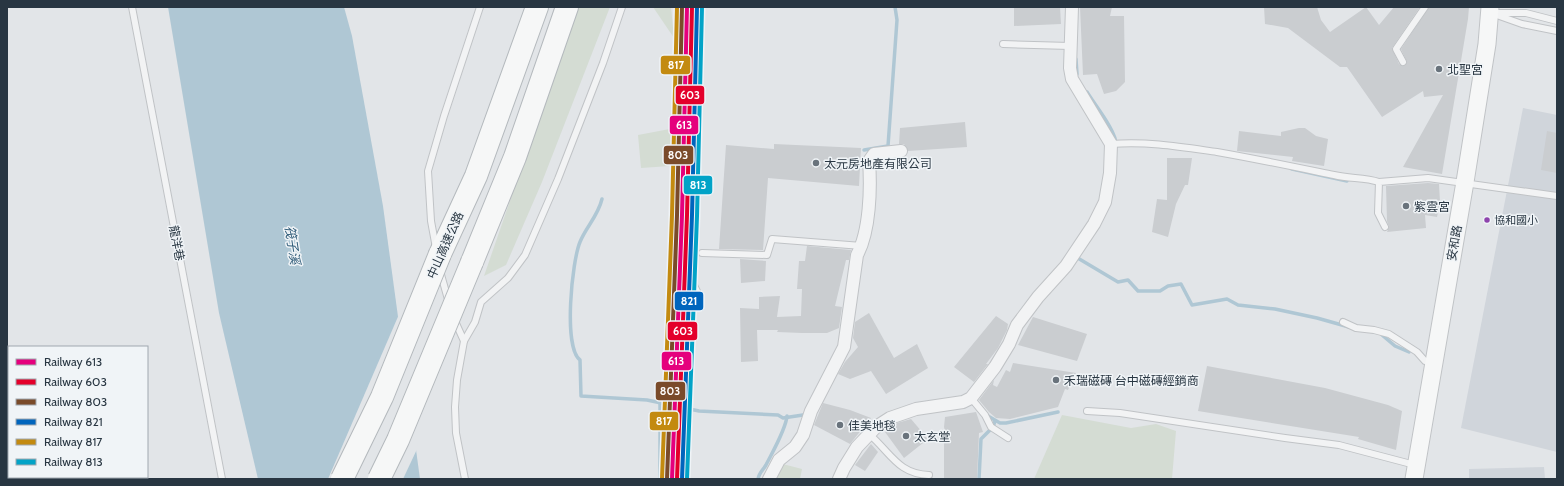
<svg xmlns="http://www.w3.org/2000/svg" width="1564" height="486" font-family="Cabin,'Noto Sans TC',sans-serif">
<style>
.built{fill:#d0d5db}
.green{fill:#d4dcd3}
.water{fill:#afc7d4}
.pier{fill:#e2e5e8}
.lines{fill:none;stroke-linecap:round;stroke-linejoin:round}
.stream{stroke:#afc7d4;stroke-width:3.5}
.building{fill:#cacdd0}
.lane-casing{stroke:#c0c3c6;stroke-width:8}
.street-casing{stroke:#c0c3c6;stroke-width:14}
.secondary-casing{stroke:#c0c3c6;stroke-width:19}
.highway-casing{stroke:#b4b9bd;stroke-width:24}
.lane{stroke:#f2f3f4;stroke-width:6}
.street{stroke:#f2f3f4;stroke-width:12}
.secondary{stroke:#f6f7f7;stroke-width:17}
.highway{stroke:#f6f7f7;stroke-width:22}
.highway-bridge-casing{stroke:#b4b9bd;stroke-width:24;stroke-linecap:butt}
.highway-bridge{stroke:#f6f7f7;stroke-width:22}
.rail-1-casing{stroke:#f0f4f7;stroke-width:7}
.rail-2-casing{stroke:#f0f4f7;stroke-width:7}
.rail-3-casing{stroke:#f0f4f7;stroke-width:7}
.rail-4-casing{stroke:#f0f4f7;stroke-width:7}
.rail-5-casing{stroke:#f0f4f7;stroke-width:7}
.rail-6-casing{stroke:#f0f4f7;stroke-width:7}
.rail-1{stroke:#e5007d;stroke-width:4}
.rail-2{stroke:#e4002b;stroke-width:4}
.rail-3{stroke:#7a4b2a;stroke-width:4}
.rail-4{stroke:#0065bd;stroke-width:4}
.rail-5{stroke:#c38a10;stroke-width:4}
.rail-6{stroke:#02a3c7;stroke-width:4}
.poi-dot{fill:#69737c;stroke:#f0f4f7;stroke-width:1.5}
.bus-dot{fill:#8e44ad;stroke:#f0f4f7;stroke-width:1.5}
.labels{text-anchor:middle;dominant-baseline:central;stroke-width:3;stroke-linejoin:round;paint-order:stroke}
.bus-label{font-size:11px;fill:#283642;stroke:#f0f4f7;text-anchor:start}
.poi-label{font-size:12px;fill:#283642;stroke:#f0f4f7;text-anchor:start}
.street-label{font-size:12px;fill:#283642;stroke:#f0f4f7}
.water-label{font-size:13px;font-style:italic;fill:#305c79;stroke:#f0f4f7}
.line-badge{stroke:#f0f4f7;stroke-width:1.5}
.badge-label{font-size:11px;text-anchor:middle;font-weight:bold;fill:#fff}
</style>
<rect width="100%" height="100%" fill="#e2e5e8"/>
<g class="built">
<polygon points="1523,108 1557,115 1557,452 1461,428"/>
<polygon points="1544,467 1545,479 1469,479 1469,469"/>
</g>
<g class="green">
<polygon points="577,7 610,7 542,182 506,265 484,276"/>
<polygon points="653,7 671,7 674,38"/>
<polygon points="675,128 670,166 641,168 638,135"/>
<polygon points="1062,415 1131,428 1156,424 1176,431 1172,479 1034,479"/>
<polygon points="775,462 802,469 800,479 765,479"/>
</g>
<polygon class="water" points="168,7 344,7 352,36 383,206 420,479 258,479 219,313"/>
<polygon class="pier" points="400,312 418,447 403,479 328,479"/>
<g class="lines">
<g class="stream">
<polyline points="1076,59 1077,74"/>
<path d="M1087,92C1094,104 1117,132 1116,145"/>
<polyline points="864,150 888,146 897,20 895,7"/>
<polyline points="1292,169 1347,181"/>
<path d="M602,199C598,216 586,227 580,242C572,261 563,347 580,360L581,396L647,400L699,411L778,415L783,418L803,415"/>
<polyline points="1076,257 1118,282 1128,280 1138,291 1160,291 1168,286 1181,284 1192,305 1227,299 1238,305 1275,309 1317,318 1349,327"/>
<polyline points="1382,335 1395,346 1409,352"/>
<polyline points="988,416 1000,423 1006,423 1058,412"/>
<polyline points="660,479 660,404"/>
<path d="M758,479C759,473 763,470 766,465C772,453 786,429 787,416"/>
<polyline points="979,479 981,439 993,427 995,421"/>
</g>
</g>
<g class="building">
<polygon points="1014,7 1060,7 1061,24 1014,26"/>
<polygon points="1080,7 1112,7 1110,16 1124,16 1125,82 1116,91 1104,94 1097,74 1083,75"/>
<polygon points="1264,7 1317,7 1321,20 1330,32 1366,7 1379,25 1394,7 1420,7 1392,48 1399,64 1403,66 1407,62 1401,49 1429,7 1469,7 1468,19 1442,174 1403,167 1443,95 1424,97 1423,91 1382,117 1347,67 1340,67 1288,28 1265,24"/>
<polygon points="965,122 967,147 908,151 904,144 899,144 900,128"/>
<polygon points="1299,128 1305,128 1316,136 1328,139 1324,166 1292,161 1293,157 1237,151 1239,131 1281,136 1281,132"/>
<polygon points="1547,131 1557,133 1557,173 1541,170"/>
<polygon points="774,144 861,148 859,186 768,178 763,250 719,249 726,145 774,149"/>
<polygon points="1167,158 1192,158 1188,185 1185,185 1176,204 1168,237 1152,232 1157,199 1167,200"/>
<polygon points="1428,183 1439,184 1440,202 1437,217 1425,215 1426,228 1387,232 1389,227 1387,221 1386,186"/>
<polygon points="807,246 851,250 849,260 846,260 835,306 842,307 839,328 827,333 802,333 777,332 778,330 757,330 758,361 741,362 740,308 759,309 759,297 780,296 777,317 801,316 802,289 797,289 799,261 805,261"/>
<polygon points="740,259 766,261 765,281 741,283"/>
<polygon points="869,313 894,358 917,344 928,368 886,394 871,371 850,379 838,374 845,362 858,347 853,338 855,322"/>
<polygon points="996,316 1008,324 1007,330 998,348 986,364 988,364 974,382 954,367"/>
<polygon points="1033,317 1087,334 1077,361 1018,345"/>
<polygon points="1013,363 1076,373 1068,390 1065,389 1058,407 1010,419 996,418 989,412 979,400 994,380 993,385 997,387 1006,370 1010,372"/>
<polygon points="1207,366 1325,388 1388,405 1402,411 1396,450 1358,439 1359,437 1198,411"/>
<polygon points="823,403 850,410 871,418 850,444 814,425"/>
<polygon points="976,412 983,432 979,433 977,479 944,479 944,443 948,443 944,427 945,417"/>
<polygon points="911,419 928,439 904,458 885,432 897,423"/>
<polygon points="871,444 878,452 865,471 855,465"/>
</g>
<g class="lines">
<g class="lane-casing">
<g id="lane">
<polyline points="132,7 222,479"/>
<path d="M682,7C684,43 685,80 682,116C681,128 678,140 677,153C675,200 676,255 700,297"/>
<polyline points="1491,13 1522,24 1557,31"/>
<polyline points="1496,13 1526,13 1557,21"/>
<polyline points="1003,44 1070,46"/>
<polyline points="1403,62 1396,49 1425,7"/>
<path d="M1111,144C1148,141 1182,147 1217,152C1257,159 1295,167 1334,175C1350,179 1364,177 1379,182"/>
<polyline points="1385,227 1378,213 1379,182 1428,178 1557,196"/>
<polyline points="436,248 431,221 428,171 444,116 480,7"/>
<polyline points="702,253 767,255 772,239 862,246"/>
<polyline points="440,271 449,303"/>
<polyline points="454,319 464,341"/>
<polyline points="1343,322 1356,328 1374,330 1389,334 1417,352 1425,361 1433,364"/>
<polyline points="971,398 985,415 991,427 1008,438"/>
<polyline points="1087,411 1120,413 1285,438 1339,445 1415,465"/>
<path d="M869,434C891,453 898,474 929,475"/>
<polyline points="465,479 456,433 455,407 457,380 464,341 475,322 481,302 508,278 525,255 558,179 603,63 622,7"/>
</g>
</g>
<g class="street-casing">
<g id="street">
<path d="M769,479L779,460L795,447L803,435L811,411L844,347L857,255C870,231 871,188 869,161L874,154L901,151"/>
<polyline points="839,479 844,468 857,447 876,427 890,418 916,409 963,402 971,398 995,367 1009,344 1017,325 1038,297 1066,266 1094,224 1105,202 1110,173 1111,144 1072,79 1070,68 1072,7"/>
</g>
</g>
<g class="secondary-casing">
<polyline id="secondary" points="1414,479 1465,182 1487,44 1490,7"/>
</g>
<g class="highway-casing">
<g id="highway">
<polyline points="440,254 476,176 537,7"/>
<polyline points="472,262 515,157 567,7"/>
</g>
</g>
<use href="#lane" class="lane"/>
<use href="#street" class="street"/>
<use href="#secondary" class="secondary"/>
<use href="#highway" class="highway"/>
<g class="highway-bridge-casing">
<g id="highway-bridge">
<polyline points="342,479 382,397 440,254"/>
<polyline points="379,479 398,440 472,262"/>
</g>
</g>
<use href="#highway-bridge" class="highway-bridge"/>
<g class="rail-1-casing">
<polyline id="rail-1" points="672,479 682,215 687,7"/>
</g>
<g class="rail-2-casing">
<polyline id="rail-2" points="677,479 687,215 692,7"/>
</g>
<g class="rail-3-casing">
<polyline id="rail-3" points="667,479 677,215 682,7"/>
</g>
<g class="rail-4-casing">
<polyline id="rail-4" points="682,479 692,215 697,7"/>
</g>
<g class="rail-5-casing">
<polyline id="rail-5" points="662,479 672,215 677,7"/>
</g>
<g class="rail-6-casing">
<polyline id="rail-6" points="687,479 697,216 702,7"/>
</g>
<use href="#rail-1" class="rail-1"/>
<use href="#rail-2" class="rail-2"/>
<use href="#rail-3" class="rail-3"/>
<use href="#rail-4" class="rail-4"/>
<use href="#rail-5" class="rail-5"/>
<use href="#rail-6" class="rail-6"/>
</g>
<g class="poi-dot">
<circle cx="1439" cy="69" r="4"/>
<circle cx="816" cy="163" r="4"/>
<circle cx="1406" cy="206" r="4"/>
<circle cx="1056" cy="380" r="4"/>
<circle cx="840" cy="425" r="4"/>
<circle cx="906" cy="436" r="4"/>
</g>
<circle class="bus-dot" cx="1487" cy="220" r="3.5"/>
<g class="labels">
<g class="bus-label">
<text x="1494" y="220">協和國小</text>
</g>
<g class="poi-label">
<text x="1447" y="69">北聖宮</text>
<text x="824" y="163">太元房地產有限公司</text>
<text x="1414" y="206">紫雲宮</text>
<text x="1064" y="380">禾瑞磁磚 台中磁磚經銷商</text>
<text x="848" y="425">佳美地毯</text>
<text x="914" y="436">太玄堂</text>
</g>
<g class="street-label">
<text transform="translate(177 243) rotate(79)">龍洋巷</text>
<text transform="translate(1454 243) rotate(-80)">安和路</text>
<text transform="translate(445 245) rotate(-66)">中山高速公路</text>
</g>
<g class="water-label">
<text transform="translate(293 245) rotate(81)">筏子溪</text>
</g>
</g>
<g class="line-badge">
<rect x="660" y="55" width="31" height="20" rx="4" fill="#c38a10"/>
<rect x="675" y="85" width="30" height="20" rx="4" fill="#e4002b"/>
<rect x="669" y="115" width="30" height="20" rx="4" fill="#e5007d"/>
<rect x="663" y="145" width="31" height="20" rx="4" fill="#7a4b2a"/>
<rect x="683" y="175" width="30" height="20" rx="4" fill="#02a3c7"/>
<rect x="674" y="291" width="30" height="20" rx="4" fill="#0065bd"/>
<rect x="667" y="321" width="31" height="20" rx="4" fill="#e4002b"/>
<rect x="661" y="351" width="31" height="20" rx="4" fill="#e5007d"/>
<rect x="655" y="381" width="31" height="20" rx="4" fill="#7a4b2a"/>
<rect x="649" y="411" width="30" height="20" rx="4" fill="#c38a10"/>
</g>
<g class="badge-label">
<text x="676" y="69">817</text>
<text x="690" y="99">603</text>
<text x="684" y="129">613</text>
<text x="678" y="159">803</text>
<text x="698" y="189">813</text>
<text x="689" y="305">821</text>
<text x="683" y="335">603</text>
<text x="676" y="365">613</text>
<text x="670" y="395">803</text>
<text x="664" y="425">817</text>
</g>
<rect width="1564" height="486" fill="none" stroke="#283642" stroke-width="16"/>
<rect x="8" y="346" width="140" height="132" fill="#f0f4f7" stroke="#a0a8af"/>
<rect x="16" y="359" width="20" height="6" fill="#e5007d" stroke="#a0a8af"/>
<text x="44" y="366" font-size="12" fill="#283642">Railway 613</text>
<rect x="16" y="379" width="20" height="6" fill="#e4002b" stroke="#a0a8af"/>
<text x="44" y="386" font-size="12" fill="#283642">Railway 603</text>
<rect x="16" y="399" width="20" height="6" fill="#7a4b2a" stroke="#a0a8af"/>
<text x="44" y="406" font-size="12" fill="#283642">Railway 803</text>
<rect x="16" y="419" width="20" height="6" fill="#0065bd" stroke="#a0a8af"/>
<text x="44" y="426" font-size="12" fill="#283642">Railway 821</text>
<rect x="16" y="439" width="20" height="6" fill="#c38a10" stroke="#a0a8af"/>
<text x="44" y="446" font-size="12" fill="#283642">Railway 817</text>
<rect x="16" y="459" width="20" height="6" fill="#02a3c7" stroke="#a0a8af"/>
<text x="44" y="466" font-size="12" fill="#283642">Railway 813</text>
</svg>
